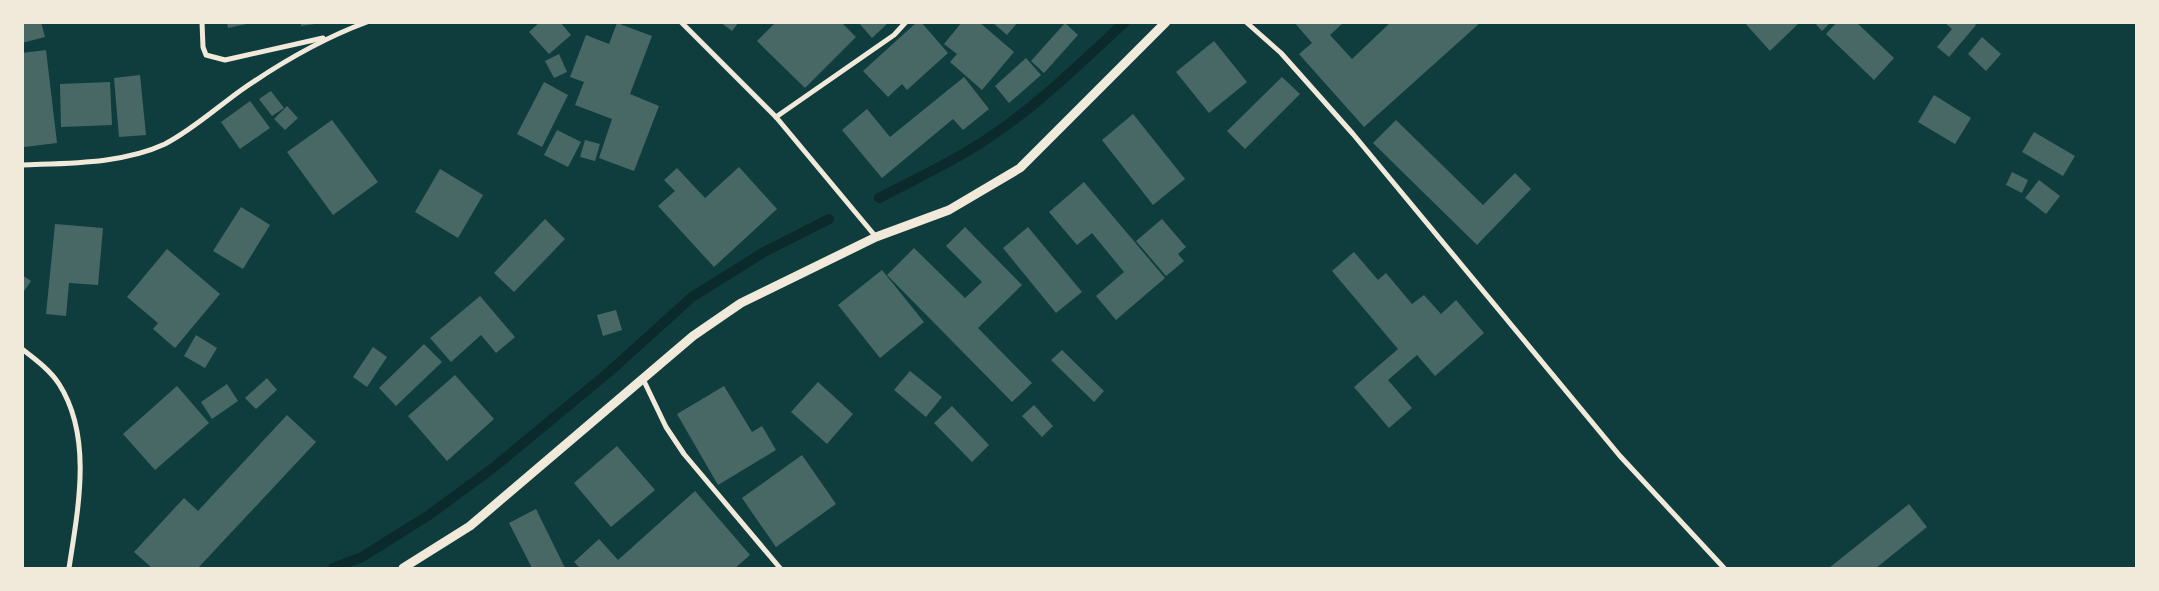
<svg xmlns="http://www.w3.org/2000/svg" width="2159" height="591" font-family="Lato,sans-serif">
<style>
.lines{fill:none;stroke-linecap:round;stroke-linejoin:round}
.stream{stroke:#0a2a2b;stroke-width:10}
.building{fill:#486865}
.minor{stroke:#f1e9da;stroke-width:5}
.tertiary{stroke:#f1e9da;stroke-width:9}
</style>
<rect width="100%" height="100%" fill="#0f3d3e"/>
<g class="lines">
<g class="stream">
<path d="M879,198C909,182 942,167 971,149C1028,115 1076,67 1125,22"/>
<polyline points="333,568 362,557 429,515 493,468 609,372 692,297 764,252 829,219"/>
</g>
</g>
<g class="building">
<polygon points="22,22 41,22 45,37 22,43"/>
<polygon points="227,22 251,22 251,23 228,28"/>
<polygon points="301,22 315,22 315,24 301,26"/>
<polygon points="540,22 560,22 571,35 549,54 529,32"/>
<polygon points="720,22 739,22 732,31"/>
<polygon points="776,22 841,22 856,37 805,88 757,41"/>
<polygon points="858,22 889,22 872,38"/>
<polygon points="917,22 921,22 948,53 907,90 902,84 888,97 863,71"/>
<polygon points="962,22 979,22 1014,52 982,90 950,62 957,54 944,44"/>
<polygon points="992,22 1018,22 1007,35"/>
<polygon points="1294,22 1344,22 1330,35 1352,59 1391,22 1481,22 1364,127 1299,54 1312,43"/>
<polygon points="1744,22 1800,22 1770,51"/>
<polygon points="1814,22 1831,22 1822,31"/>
<polygon points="1837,22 1856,22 1894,58 1874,80 1826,34"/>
<polygon points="1944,22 1973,22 1976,25 1949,57 1937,47 1952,29"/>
<polygon points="617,23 652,36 630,94 659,106 634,171 599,158 612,119 575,105 584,82 570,77 586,35 609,44"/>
<polygon points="1065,23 1078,35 1044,73 1031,61"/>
<polygon points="1982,37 2001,54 1986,71 1968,54"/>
<polygon points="1214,41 1247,82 1209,113 1176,72"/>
<polygon points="46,50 57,143 24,147 22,53"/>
<polygon points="559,54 567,72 554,78 545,61"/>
<polygon points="1026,58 1041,75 1009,103 995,86"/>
<polygon points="140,75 146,135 119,137 114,78"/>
<polygon points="964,77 989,109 963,130 953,119 882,178 842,130 867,109 890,137"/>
<polygon points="1282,77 1300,94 1245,149 1227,131"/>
<polygon points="110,82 112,125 61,127 60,84"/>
<polygon points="544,82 568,95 542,147 517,134"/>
<polygon points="271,91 284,108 272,116 259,99"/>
<polygon points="1934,95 1971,118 1955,144 1918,122"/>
<polygon points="250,101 270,128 240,149 221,122"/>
<polygon points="287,106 298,118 285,130 274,119"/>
<polygon points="1133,114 1185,179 1153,205 1102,140"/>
<polygon points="332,120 378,182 333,215 287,152"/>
<polygon points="1396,120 1483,205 1515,173 1531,189 1477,245 1373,143"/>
<polygon points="557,130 581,142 568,167 544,155"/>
<polygon points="2034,132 2075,156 2063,176 2022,152"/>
<polygon points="585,140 600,144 595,161 580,157"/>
<polygon points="739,167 777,209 714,267 658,206 675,191 664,180 677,168 705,198"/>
<polygon points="440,169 483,195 458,238 415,212"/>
<polygon points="2012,172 2028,180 2022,193 2006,185"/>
<polygon points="2039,180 2060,196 2046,214 2025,198"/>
<polygon points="1084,182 1165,278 1116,320 1096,296 1124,272 1092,233 1077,245 1049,212"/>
<polygon points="241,207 270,225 243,269 213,251"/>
<polygon points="545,219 565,239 514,292 494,273"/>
<polygon points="1162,219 1186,247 1178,254 1184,261 1166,276 1136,241"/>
<polygon points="55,224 103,228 98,285 69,283 66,316 46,314"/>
<polygon points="965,227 1022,285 978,328 1032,383 1012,402 887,275 914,248 965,298 982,282 946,246"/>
<polygon points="1028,227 1082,292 1056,313 1003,248"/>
<polygon points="167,249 220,294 175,348 153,329 158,323 127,297"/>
<polygon points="1354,252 1378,280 1386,273 1412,304 1424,295 1441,314 1456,300 1484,333 1435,376 1417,355 1388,380 1412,408 1389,428 1354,387 1398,349 1332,271"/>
<polygon points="882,270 924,322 880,358 838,305"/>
<polygon points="22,275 31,281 22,294"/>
<polygon points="480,296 515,337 496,353 481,335 451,362 430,338"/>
<polygon points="616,310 622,330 603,336 597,315"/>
<polygon points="196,335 217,348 205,368 184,356"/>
<polygon points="424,344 442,362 396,406 379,388"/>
<polygon points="373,347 387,357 367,387 353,377"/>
<polygon points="1062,350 1104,391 1094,402 1051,360"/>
<polygon points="910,371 942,397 926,417 894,390"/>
<polygon points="455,375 494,419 447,461 408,416"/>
<polygon points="267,378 277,390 256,409 245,398"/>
<polygon points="818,382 853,414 827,444 791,412"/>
<polygon points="227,384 238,401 212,419 201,402"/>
<polygon points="177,386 209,423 155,470 123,434"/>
<polygon points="724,386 752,432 762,426 776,450 718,485 677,414"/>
<polygon points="1034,405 1053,426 1042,437 1022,416"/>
<polygon points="952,406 989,445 972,462 934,423"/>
<polygon points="287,415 316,442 198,568 152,568 134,552 184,498 198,511"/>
<polygon points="617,446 655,490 611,527 574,483"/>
<polygon points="802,455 836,504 776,547 742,498"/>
<polygon points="695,491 750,555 735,568 580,568 574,562 599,539 618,560"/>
<polygon points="1909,504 1927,527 1876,568 1829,568"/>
<polygon points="536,509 565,568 532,568 509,523"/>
</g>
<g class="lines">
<g class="minor">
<polyline points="202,22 203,47 206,55 225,60 323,38"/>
<polyline points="681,22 776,117 876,237"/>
<polyline points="1246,22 1281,53 1353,134 1620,456 1724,568"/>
<polyline points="776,117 894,35 906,22"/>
<path d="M22,165C69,163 122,164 165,144C192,130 215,109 240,91C280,63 321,39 367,22"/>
<path d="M22,349C35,359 50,370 59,384C93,437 78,509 69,568"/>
<polyline points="643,379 666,427 684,454 780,568"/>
</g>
<polyline class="tertiary" points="403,568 470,526 693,336 741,303 876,237 949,210 1020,168 1166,22"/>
</g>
<rect width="2159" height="591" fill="none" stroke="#f1e9da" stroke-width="48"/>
</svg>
